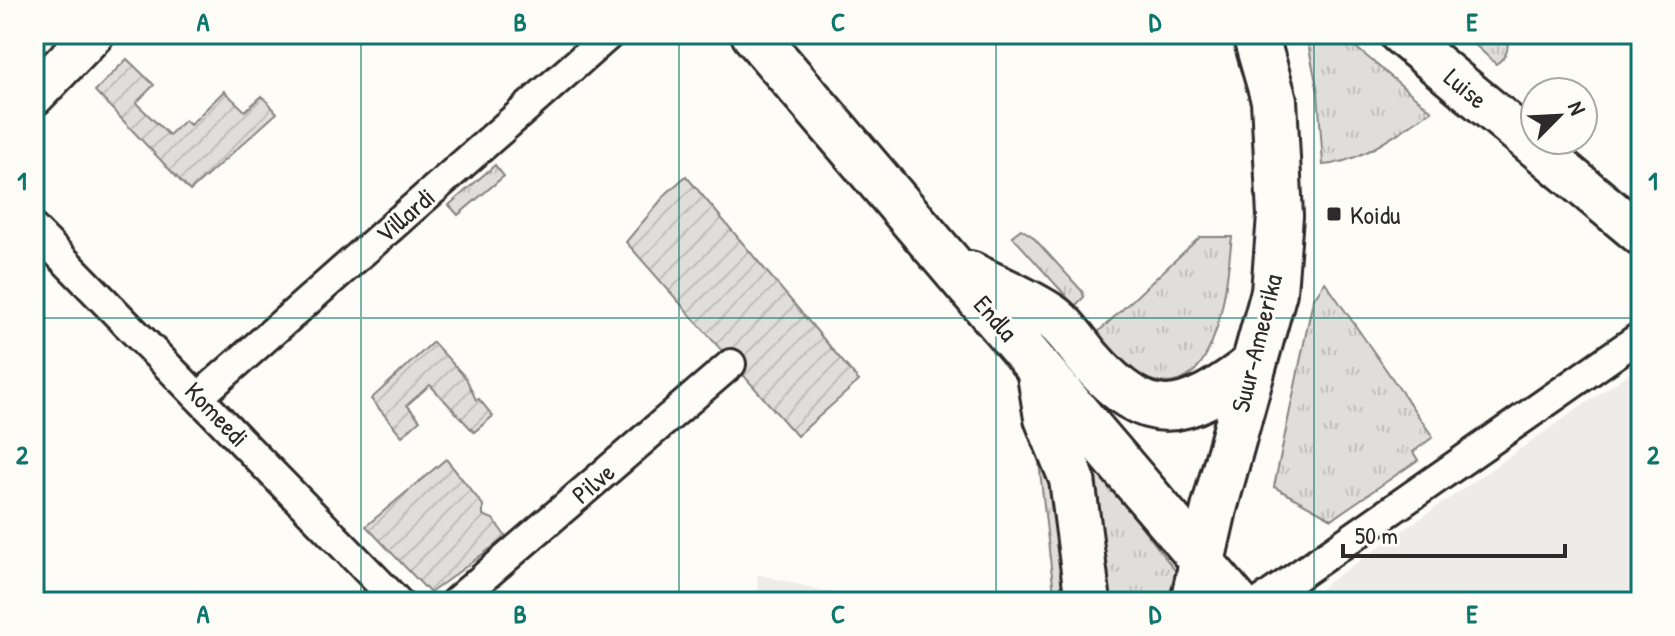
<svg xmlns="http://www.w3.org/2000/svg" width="1675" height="636" font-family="'Patrick Hand',sans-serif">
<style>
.built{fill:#edece8}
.grass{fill:url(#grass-tufts);stroke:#858482;stroke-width:2}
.garden{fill:url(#garden-furrows);stroke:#858482;stroke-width:2}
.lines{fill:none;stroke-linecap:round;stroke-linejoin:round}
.street-casing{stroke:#2b2b2b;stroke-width:34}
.secondary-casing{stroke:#2b2b2b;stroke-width:46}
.primary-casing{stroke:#2b2b2b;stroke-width:50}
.street{stroke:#fdfcf7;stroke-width:28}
.secondary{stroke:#fdfcf7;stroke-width:40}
.primary{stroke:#fdfcf7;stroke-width:44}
.grid{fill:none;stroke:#0f766e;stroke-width:2;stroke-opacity:0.55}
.poi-dot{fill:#2b2b2b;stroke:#fdfcf7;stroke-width:3}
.labels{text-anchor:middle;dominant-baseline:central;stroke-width:6;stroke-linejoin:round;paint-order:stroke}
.street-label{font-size:26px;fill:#2b2b2b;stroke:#fdfcf7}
.poi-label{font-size:26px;fill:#2b2b2b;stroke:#fdfcf7;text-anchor:start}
.neatline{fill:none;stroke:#0f766e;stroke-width:3}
.grid-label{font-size:26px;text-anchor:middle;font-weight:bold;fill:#0f766e}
</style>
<defs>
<pattern id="grass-tufts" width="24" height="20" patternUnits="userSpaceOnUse" patternTransform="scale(2)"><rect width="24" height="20" fill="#dfdeda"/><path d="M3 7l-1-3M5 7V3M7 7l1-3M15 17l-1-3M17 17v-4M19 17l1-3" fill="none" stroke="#c0bfbb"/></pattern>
<pattern id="garden-furrows" width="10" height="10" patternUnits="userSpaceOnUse" patternTransform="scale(2)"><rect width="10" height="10" fill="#dfdeda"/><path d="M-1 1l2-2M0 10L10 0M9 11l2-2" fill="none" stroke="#c0bfbb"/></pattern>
</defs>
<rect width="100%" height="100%" fill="#fdfcf7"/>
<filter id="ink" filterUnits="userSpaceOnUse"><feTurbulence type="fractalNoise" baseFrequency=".0125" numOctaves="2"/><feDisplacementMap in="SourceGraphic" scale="16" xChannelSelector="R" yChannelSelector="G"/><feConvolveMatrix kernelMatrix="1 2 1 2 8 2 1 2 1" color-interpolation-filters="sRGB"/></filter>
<g filter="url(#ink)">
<g class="built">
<polygon points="1641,365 1641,602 1305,602 1326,584"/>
<polygon points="757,574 868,602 759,602"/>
</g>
<g class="grass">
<path d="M1306,34H1340L1432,111C1399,131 1362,163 1323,165L1318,92Z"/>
<path d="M1477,34H1507C1509,48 1508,56 1496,64L1472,42Z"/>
<polygon points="495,165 504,176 458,215 449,205"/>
<polygon points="1021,229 1032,236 1082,291 1084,297 1075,306 1012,236"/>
<path d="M1200,237H1232C1226,283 1219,414 1141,376C1124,368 1110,347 1097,333Z"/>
<polygon points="1325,282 1433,437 1413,452 1418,460 1332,519 1274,487 1313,300"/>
<polygon points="1035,427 1048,460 1074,602 1055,602"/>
<polygon points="1087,462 1093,463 1177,573 1171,602 1107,602"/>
</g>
<g class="garden">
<polygon points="127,59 154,85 136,103 169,135 185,120 190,125 224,91 245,111 262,96 277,113 190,191 95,91"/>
<polygon points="686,176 859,381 797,436 626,242 667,193"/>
<polygon points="433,342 466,378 476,400 479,399 493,416 474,432 430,385 407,405 420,420 402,436 371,399"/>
<polygon points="446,459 483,505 483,515 493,519 506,537 430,593 366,526"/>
</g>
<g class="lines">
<g class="street-casing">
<g id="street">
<polyline points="34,229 398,602"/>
<polyline points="200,396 610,34"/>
<polyline points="455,602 731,364"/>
<polyline points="1260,602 1641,336"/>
</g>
</g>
<g class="secondary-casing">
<g id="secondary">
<polyline points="1400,34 1641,235"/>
<polyline points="34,95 93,34"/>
<polyline points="1203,561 1238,602"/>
</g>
</g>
<g class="primary-casing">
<g id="primary">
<polyline points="754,34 1203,561"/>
<path d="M970,274C996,288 1028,300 1052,317C1066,327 1078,346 1089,359C1149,428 1183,418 1252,366"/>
<polyline points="1040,375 1047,418 1072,479 1088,602"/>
<polyline points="1193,602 1214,509 1274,292 1280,216 1274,100 1255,34"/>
</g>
</g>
<use href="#street" class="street"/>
<use href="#secondary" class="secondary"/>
<use href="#primary" class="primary"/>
</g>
</g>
<path class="grid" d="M361,34V602M679,34V602M996,34V602M1314,34V602M34,318H1641"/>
<rect class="poi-dot" x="1326" y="206" width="16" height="16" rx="4"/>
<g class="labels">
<g class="street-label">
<text transform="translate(1466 88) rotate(40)">Luise</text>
<text transform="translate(405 215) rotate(-41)">Villardi</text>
<text transform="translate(996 318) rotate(49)">Endla</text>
<text transform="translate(1256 343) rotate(-76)">Suur-Ameerika</text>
<text transform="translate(217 414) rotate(46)">Komeedi</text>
<text transform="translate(593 483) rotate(-41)">Pilve</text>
</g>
<g class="poi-label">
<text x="1350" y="214">Koidu</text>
</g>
</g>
<rect width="1675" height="636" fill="none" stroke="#fdfcf7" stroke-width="88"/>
<g transform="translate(1559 116) rotate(66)"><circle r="38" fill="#fdfcf7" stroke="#a9a8a5" stroke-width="2"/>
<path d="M0-6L14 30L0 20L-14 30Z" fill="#2b2b2b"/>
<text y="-12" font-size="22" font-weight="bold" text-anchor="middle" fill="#2b2b2b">N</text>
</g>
<path d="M1343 544v12h222v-12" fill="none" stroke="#2b2b2b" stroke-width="4"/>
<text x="1355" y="544" font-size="24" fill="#2b2b2b" stroke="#fdfcf7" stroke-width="6" paint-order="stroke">50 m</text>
<rect x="44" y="44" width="1587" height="548" class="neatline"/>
<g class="grid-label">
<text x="203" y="31">A</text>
<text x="520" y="31">B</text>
<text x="838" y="31">C</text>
<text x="1155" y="31">D</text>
<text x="1472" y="31">E</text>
<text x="22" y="190">1</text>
<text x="1653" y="190">1</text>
<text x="22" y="464">2</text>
<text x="1653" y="464">2</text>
<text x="203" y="623">A</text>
<text x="520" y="623">B</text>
<text x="838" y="623">C</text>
<text x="1155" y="623">D</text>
<text x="1472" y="623">E</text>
</g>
</svg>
